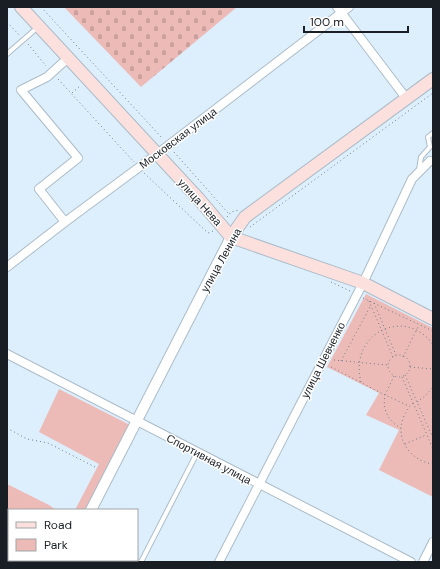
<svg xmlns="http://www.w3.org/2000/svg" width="440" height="569" font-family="'DM Sans',sans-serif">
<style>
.cemetery{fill:url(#cemetery-stones)}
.park{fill:#edbbb7}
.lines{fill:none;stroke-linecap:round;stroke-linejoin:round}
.service-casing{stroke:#acbcc9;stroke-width:6}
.minor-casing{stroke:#acbcc9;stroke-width:10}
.tertiary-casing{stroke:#acbcc9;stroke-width:12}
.secondary-casing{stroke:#acbcc9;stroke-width:14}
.path{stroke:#727d87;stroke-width:1;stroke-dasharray:1 3;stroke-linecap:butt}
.service{stroke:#fff;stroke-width:4}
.minor{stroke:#fff;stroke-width:8}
.tertiary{stroke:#fff;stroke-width:10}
.secondary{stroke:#fbe0de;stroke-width:12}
.labels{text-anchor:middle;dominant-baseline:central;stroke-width:3;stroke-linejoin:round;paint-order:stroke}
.street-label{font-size:11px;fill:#191e24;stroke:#fff}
</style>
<defs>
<pattern id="cemetery-stones" width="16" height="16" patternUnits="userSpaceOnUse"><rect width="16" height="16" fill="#edbbb7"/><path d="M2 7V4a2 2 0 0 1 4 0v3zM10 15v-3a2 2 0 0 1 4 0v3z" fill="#cba09d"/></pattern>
</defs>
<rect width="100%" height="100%" fill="#ddeefc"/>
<polygon class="cemetery" points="64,7 237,7 141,87"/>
<g class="park">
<polygon points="366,294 433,328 433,497 379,470 399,430 366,415 379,393 327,367"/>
<polygon points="59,389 130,425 87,510 75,510 99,464 39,432"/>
<polygon points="7,484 49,505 56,510 9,510 9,529 7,528"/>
</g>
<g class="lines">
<g class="service-casing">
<g id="service">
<polyline points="7,54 37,28"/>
<polyline points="419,170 421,157 430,147 428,137 433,133"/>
<polyline points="141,562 197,453"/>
</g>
</g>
<g class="minor-casing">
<g id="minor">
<polyline points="337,7 406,98"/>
<polyline points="65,222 39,189 78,158 21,90 47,77 68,58"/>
<polyline points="7,267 65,222 157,154 349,7"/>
<polyline points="7,354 411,562"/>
<polyline points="7,547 9,548"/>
<polyline points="31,560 35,562"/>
<polyline points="219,562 363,283 412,179 430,161"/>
<polyline points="423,562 433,542"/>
</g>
</g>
<g class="tertiary-casing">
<g id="tertiary">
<polyline points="91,510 231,237"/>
<polyline points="64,562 65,560"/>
</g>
</g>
<g class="secondary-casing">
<g id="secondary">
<polyline points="21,7 198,198 231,237 363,283 433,319"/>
<polyline points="231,237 245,217 433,79"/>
</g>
</g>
<g class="path">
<polyline points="41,7 163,139"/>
<polyline points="7,22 20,36"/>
<polyline points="28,44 46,66"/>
<polyline points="58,79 134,162"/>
<polyline points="72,93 80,86"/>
<polyline points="174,152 229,214"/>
<polyline points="144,173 208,233 213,231"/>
<polyline points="227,217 231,212 239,210"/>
<polyline points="250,227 433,93"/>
<polyline points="331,282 350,291"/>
<polyline points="363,298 433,331"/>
<polyline points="369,301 393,357"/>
<polyline points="374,303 396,355"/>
<circle cx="399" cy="366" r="11"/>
<polyline points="403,357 419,325"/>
<polyline points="334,360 387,365"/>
<polyline points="341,361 371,305"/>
<path d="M331,367L385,395C382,408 388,422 401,428"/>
<polyline points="410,367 433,369"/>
<polyline points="405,375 433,438"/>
<polyline points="394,376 385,395 409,406"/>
<polyline points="402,377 433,449"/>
<path d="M361,382C348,332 407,306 433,345"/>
<polyline points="417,402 425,396 433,387"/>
<path d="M413,403C409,406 407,411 404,416C394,438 410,461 433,464"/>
<polyline points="7,428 27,439 48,443 97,468"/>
<polyline points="405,444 426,435"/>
</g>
<use href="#service" class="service"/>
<use href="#minor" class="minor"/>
<use href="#tertiary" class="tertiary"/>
<use href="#secondary" class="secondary"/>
</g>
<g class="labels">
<g class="street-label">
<text transform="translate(178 138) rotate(-37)">Московская улица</text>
<text transform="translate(200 202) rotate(48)">улица Нева</text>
<text transform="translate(221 260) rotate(-61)">улица Ленина</text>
<text transform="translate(323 360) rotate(-63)">улица Шевченко</text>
<text transform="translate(209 459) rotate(28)">Спортивная улица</text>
</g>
</g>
<rect width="440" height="569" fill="none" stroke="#191e24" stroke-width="16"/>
<rect x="8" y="509" width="130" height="52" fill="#ffffff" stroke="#a3a5a7"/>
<rect x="16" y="522" width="20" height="6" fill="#fbe0de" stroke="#a3a5a7"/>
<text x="44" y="529" font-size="12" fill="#191e24">Road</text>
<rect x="16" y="539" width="20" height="12" fill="#edbbb7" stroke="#a3a5a7"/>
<text x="44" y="549" font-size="12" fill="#191e24">Park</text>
<path d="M304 26v6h104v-6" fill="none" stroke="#191e24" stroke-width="2"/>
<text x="310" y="26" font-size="12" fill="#191e24" stroke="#ffffff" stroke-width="3" paint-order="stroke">100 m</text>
</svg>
